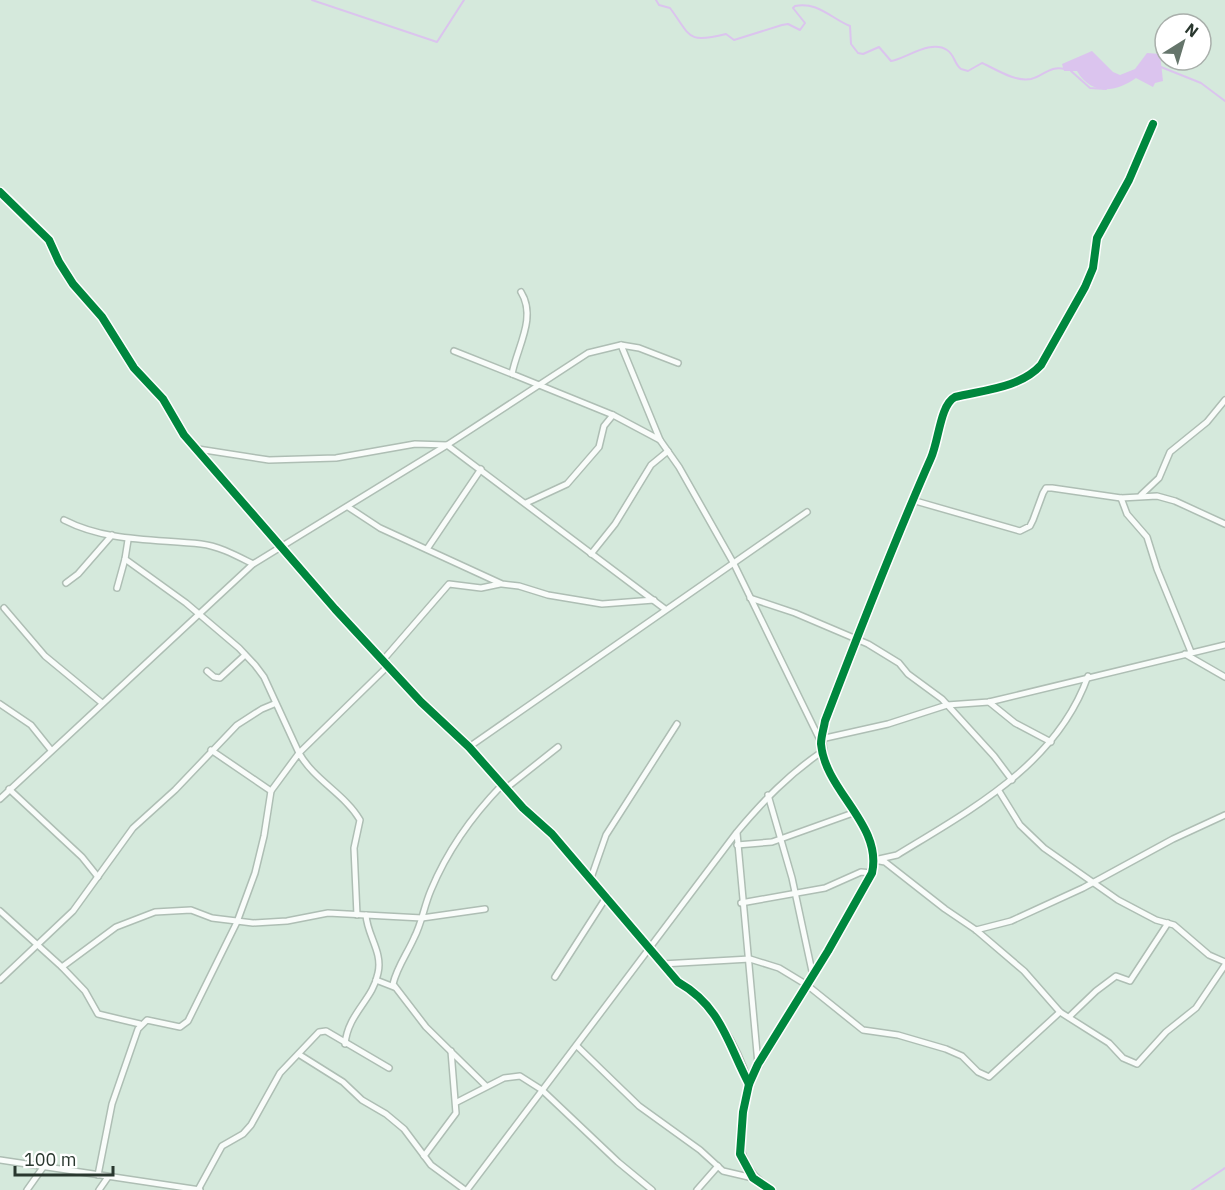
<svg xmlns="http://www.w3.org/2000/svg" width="1225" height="1190" font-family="'IBM Plex Sans',sans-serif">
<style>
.water{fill:#dbc4ee}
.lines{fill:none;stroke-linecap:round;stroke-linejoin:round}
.stream{stroke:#dbc4ee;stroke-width:2}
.minor-casing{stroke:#aebeb4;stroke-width:8}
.tertiary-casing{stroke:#aebeb4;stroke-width:9}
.minor{stroke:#f9fcfa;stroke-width:5}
.tertiary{stroke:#f9fcfa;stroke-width:7}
.cycleway-casing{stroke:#fff;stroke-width:11}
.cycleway{stroke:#00873e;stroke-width:8}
</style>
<rect width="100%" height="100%" fill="#d5e9dc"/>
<path class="water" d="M1092,51L1113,72L1120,75L1135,69L1147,53L1160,54L1163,81L1155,83L1153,87L1136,78C1115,93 1091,95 1077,71H1064L1062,64Z"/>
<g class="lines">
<g class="stream">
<polyline points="312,0 437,42 464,0"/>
<path d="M656,0L659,5L670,8C691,36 686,44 726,34L734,40L782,25L788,24L800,30L805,23L793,8L795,6C817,1 832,19 850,26L851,44L858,53L863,54L879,47L891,61C905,59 931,39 947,50C955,55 954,64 961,69L968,71L982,63C996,69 1014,82 1031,79C1044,76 1050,65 1065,69"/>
<polyline points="1161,67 1201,83 1225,101"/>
<polyline points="1071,71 1090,88 1106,89"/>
<polyline points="1192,1190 1225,1168"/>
</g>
<g class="minor-casing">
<g id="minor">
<path d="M521,292C537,318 517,347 512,374L613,415L660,440"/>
<polyline points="621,345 660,440 679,467 734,564 821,742"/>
<polyline points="454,351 512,374"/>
<polyline points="198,449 269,460 336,458 415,444 447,445 588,353 621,345 639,348 678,363"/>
<polyline points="1141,495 1159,478 1170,452 1207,422 1225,400"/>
<polyline points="1121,498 1127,514 1147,537 1157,569 1191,652"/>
<polyline points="912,500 1020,531 1030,526 1033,520 1043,493 1046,488 1052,488 1121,498 1157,496 1175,501 1225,524"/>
<polyline points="526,503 567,484 599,447 604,426 613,415"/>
<polyline points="348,507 380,528 502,584 519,586 548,595 602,604 654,600"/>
<path d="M64,520C107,542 154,539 201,544C219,546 237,556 253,564"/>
<polyline points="128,540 125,559 186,603 239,648 255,665 264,677 299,753 389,665"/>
<polyline points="427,549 481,469"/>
<polyline points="591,554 615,524 651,465 668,451"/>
<polyline points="66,583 78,574 112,535"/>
<polyline points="117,588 125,559"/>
<polyline points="750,598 795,613 868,644 899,663 908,674 942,699 994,756 1012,780"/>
<polyline points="4,608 45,656 102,703"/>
<polyline points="1185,654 1225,677"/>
<polyline points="384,659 449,584 481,588 500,584"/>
<polyline points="207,671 214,677 220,678 245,655"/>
<polyline points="989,702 1015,723 1051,742"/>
<polyline points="0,704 31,725 51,750"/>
<polyline points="821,739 888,724 947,705 989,702 1225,645"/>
<polyline points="469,747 807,512"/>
<polyline points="211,750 271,791"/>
<polyline points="9,789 82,857 98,877"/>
<polyline points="505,789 558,747"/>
<polyline points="999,791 1020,825 1044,848 1118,900 1156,920 1174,925 1209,955 1225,962"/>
<polyline points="768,795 792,878 813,976"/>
<polyline points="0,799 253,564 447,445 665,609"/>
<polyline points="737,833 758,1064"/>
<polyline points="737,845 772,842 853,813"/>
<path d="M879,859L897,855C972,809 1057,764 1088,676"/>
<polyline points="874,860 885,862 945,909 976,930 1024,971 1060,1012 1109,1043 1123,1058 1137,1064 1166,1032 1196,1008 1225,965"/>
<polyline points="591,878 606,835 677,724"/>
<polyline points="741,903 825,888 861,872 872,873"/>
<polyline points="0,911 62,967 116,927 155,912 191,910 212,918 253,923 287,921 328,913 422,918 485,909"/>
<polyline points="976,930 1011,921 1083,888 1173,839 1225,815"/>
<polyline points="662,964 750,959 779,968 807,985 863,1030 898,1035 946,1049 962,1056 978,1072 989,1077 1060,1012"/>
<polyline points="62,967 85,991 98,1014 140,1024"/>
<polyline points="555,977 607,896"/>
<polyline points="0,980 73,911 133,828 175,790 237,725 262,709 274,704"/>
<polyline points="376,980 394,987"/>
<polyline points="1070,1016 1096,991 1116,976 1130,981 1168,923"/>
<path d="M345,1044C348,1013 373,1000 378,973C383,952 367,935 366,915"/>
<polyline points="577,1046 639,1106 700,1150 723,1171 753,1178"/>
<polyline points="300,1055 343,1082 362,1100 386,1114 404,1129 431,1165 465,1190"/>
<path d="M749,1084C767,1045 880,881 874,853C863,803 812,783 825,721C859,632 893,544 931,458C939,440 940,405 955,397C984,390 1020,388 1041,365L1085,287L1093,268L1097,238L1129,180L1153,124"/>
<path d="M486,1086L426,1027L393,984C397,967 407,954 414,938C422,923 424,906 431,890C448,849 471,817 502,785"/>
<polyline points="457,1102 504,1078 520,1076 542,1090 618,1162 652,1190"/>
<polyline points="424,1156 456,1113 451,1051"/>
<polyline points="0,1160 200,1190"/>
<path d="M98,1175L112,1104L138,1029L147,1020L180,1027L188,1021L237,922L255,873L264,836L271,791L299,753C314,780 345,794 360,820L354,848L357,915"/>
<polyline points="27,1190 44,1166"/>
<polyline points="99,1190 108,1177"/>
<polyline points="198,1190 222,1146 243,1134 251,1125 280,1073 319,1032 326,1031 389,1068"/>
<path d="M467,1190L737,832C763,801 789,774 823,751"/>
<polyline points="697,1190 718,1166"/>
</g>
</g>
<g class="tertiary-casing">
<path id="tertiary" d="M0,192L49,240L59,262L73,284L102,317L134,368L163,399L184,435L335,609L421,702L469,747L523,808L552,834L678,982C711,1001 738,1047 748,1083C750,1089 746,1099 745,1105C737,1145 736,1166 771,1190"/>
</g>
<use href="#minor" class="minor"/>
<use href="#tertiary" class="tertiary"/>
<g class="cycleway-casing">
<g id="cycleway">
<path d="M0,192L49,240L59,262L73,284L102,317L134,368L163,399L184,435L335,609L421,702L469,747L523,808L552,834L678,982C722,1007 728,1045 749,1084"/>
<path d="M771,1190L753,1178L740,1154L743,1112L749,1084L758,1064L828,951L872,873C883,825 825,791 821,744C821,736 824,728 825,721C859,632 893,544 931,458C939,440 940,405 955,397C984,390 1020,388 1041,365L1085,287L1093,268L1097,238L1129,180L1153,124"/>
</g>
</g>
<use href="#cycleway" class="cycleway"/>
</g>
<g transform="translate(1183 42) rotate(37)"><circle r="28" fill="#ffffff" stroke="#a9afab" stroke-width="1.5"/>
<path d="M0-4.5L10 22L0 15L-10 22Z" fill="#65756b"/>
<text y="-9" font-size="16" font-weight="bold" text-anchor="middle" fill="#29372e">N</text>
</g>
<path d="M15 1166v9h98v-9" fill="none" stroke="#29372e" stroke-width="3"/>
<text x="24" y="1166" font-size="18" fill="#29372e" stroke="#ffffff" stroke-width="4.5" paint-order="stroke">100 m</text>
</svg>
